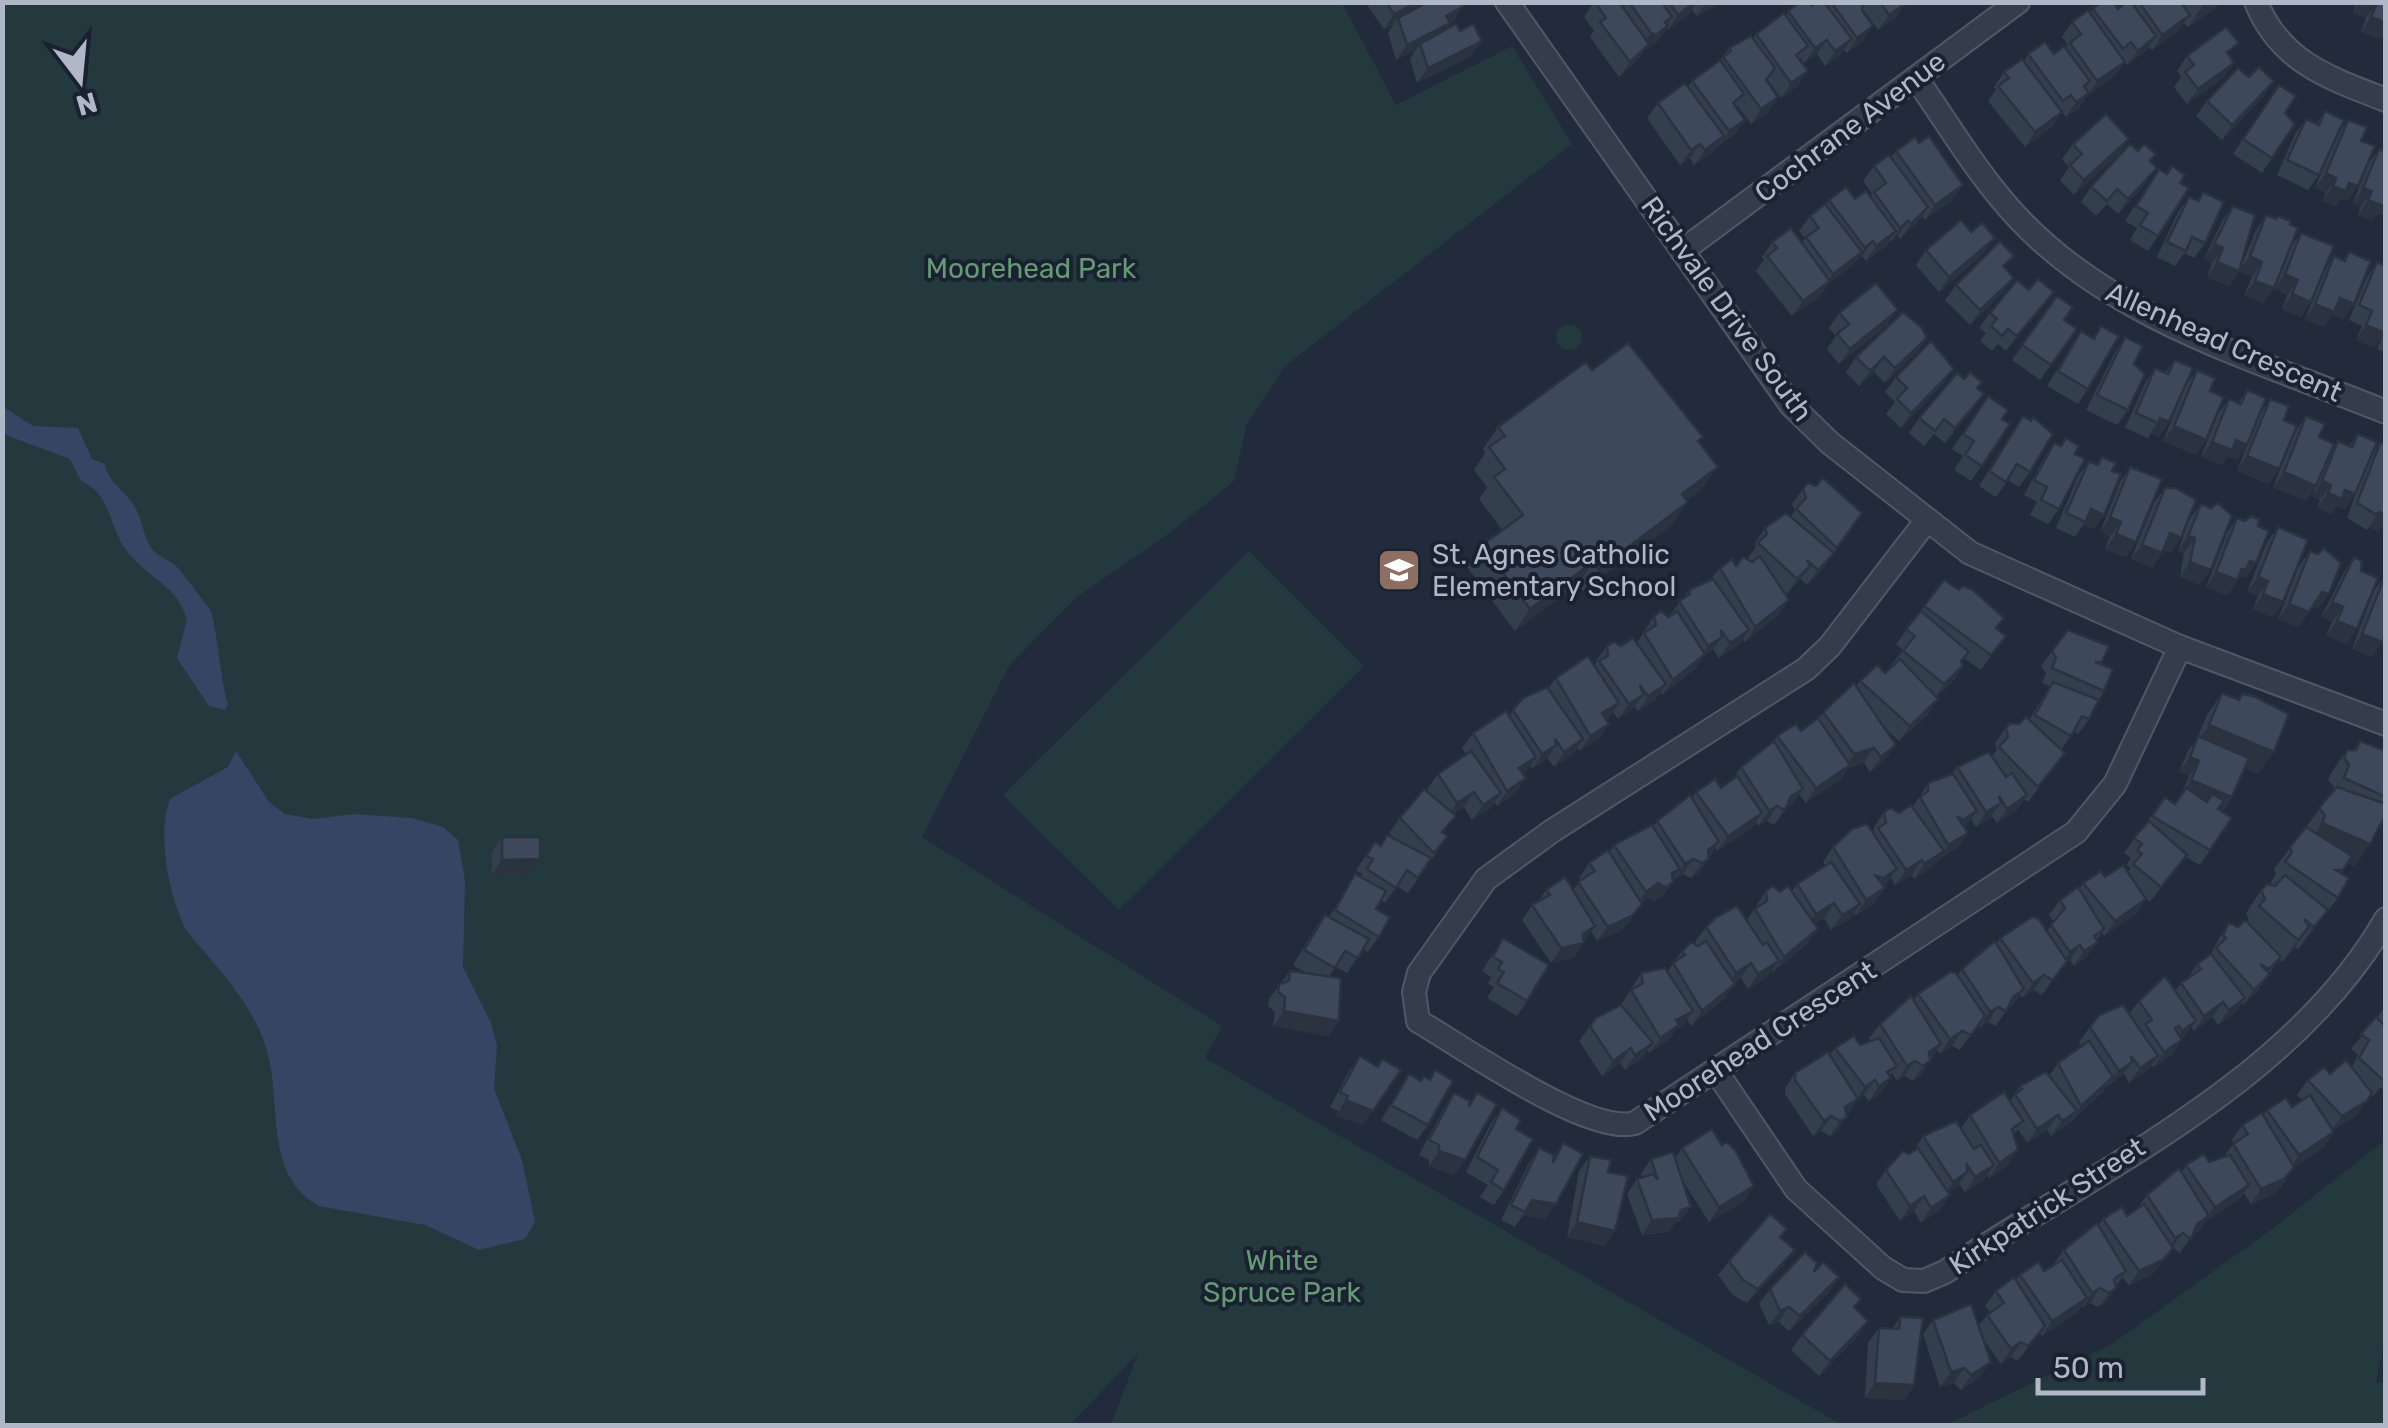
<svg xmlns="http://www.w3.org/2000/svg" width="2388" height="1428" font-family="Rubik,sans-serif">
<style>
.green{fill:#23393d}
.water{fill:#344664}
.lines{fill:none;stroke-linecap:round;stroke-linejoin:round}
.minor-casing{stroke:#505867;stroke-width:26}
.minor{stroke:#353d4c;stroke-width:22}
.wall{fill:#343f4e}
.shaded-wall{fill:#2b3340}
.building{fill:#3d495b;stroke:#2b3340;stroke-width:2.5}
.labels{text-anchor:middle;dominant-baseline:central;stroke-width:8;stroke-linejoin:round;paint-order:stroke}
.street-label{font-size:28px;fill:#b0b8c8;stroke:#1a2231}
.park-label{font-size:28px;fill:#669a75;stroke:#1a2231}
.poi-label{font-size:28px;fill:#b0b8c8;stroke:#1a2231;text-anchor:start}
</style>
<rect width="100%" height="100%" fill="#212b3c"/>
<g class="green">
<polygon points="3,3 1342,3 1396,105 1512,46 1572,144 1285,366 1247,424 1234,481 1175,529 1077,597 1009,666 922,837 1222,1026 1205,1058 1842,1425 1111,1425 1138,1353 1070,1425 3,1426"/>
<circle cx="1569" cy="337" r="13"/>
<polygon points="1249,551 1364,666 1119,910 1003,795"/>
<polygon points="2385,1140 2386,1330 2376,1383 2385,1381 2385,1425 1946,1425 2112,1344 2272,1229"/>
</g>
<g class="water">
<path d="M2,406L33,426L78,428L92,459L105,464C107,480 120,487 130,500C143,515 141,534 152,549C158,557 170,560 177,567C185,576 200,597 209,608C216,616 221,685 228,704L225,710L209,706L177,658L187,620C178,585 146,577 126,550C108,525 111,493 81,481L70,459L3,434Z"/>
<path d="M236,751L269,802L285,814L312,819L354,814L412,818L443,827L458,840L465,881L463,967L491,1023L497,1045L494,1089L522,1160L535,1222L525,1239L479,1250L425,1225L319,1206C269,1178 279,1119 271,1069C264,1023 237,991 208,956C201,947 189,937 184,926C168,890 157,836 170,799L228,767Z"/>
</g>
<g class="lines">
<g class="minor-casing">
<g id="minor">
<polyline points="1507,2 1791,405 1830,443 1970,553 2180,647 2386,724"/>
<path d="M2256,2C2280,62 2329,78 2386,100"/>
<path d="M1916,78C1949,125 1979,177 2019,219C2115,321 2260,361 2386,412"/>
<polyline points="1682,251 2018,2"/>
<path d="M1927,520L1830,646L1806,669L1552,831L1486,879L1419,973L1414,992L1418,1021C1463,1047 1589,1136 1635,1123L2076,832L2115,784L2180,647"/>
<path d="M1716,1071L1796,1189L1883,1268L1903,1280L1924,1281L1945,1272C2097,1169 2292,1083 2386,919"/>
</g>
</g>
<use href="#minor" class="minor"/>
</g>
<g class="wall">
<polygon points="1371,2 1462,2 1454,21 1449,24 1444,31 1460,31 1482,41 1471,56 1417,83 1410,59 1416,49 1396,60 1388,33 1394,24 1384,29 1368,7"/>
<polygon points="1594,2 1722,2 1697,16 1692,10 1689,14 1668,30 1667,28 1658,41 1645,50 1638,59 1619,77 1590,37 1594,31 1584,17"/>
<polygon points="1800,2 1906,3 1895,18 1878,30 1863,9 1863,41 1847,53 1844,50 1841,54 1825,66 1817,54 1804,63 1800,57 1798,86 1781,98 1768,80 1767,81 1778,97 1768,112 1751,124 1737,105 1735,107 1745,120 1734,135 1718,146 1718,145 1714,151 1694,165 1690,158 1680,165 1647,118 1658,103 1688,87 1692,81 1720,60 1729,48 1753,38 1756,34 1785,15"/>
<polygon points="2132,2 2219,2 2216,8 2188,27 2184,23 2179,30 2152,50 2149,47 2146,51 2127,65 2125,62 2114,76 2087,96 2079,108 2066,117 2062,112 2052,127 2025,147 1988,101 1996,90 1994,87 2004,72 2024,61 2028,54 2054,54 2066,48 2068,45 2062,37 2072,22 2090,13 2093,9 2118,9"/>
<polygon points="2357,2 2386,2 2386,31 2380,39 2361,32 2366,18 2353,13"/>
<polygon points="2187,56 2230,56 2224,77 2187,104 2174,87 2181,77 2177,71"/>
<polygon points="2249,77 2274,81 2264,96 2222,140 2196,116 2207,101"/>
<polygon points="2279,85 2285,113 2295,124 2262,173 2233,154"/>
<polygon points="2325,111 2319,175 2308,190 2277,175 2295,134 2306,119 2316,124"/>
<polygon points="2348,120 2361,141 2348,201 2341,199 2336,206 2322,201 2326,193 2315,188 2337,135"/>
<polygon points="2129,139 2119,154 2074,195 2060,180 2069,167 2062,159 2073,144"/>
<polygon points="2379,149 2378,214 2372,221 2358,215 2361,206 2353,203 2368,164"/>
<polygon points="1896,151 1952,200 1925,220 1922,216 1900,239 1898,236 1889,242 1886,246 1866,261 1862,256 1828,284 1820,296 1792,316 1756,271 1764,260 1762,257 1772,242 1802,243 1805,238 1799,231 1810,216 1826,204 1829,200 1870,197 1872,194 1863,181 1874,166 1891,157"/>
<polygon points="2150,162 2157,168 2146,183 2118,214 2107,204 2096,216 2081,202 2091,187"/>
<polygon points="2159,169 2180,183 2158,236 2148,251 2130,240 2137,228 2125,221"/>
<polygon points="2203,192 2205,243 2194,258 2184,253 2175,266 2157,257 2178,212 2189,197 2197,200"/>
<polygon points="2233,206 2239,271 2229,286 2207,277 2212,263 2204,259 2222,221"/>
<polygon points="2266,215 2275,219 2278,216 2274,288 2264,303 2244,296 2252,277 2239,271 2256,230"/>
<polygon points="2301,233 2311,302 2301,317 2282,309 2287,295 2274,289 2291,247"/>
<polygon points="1995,238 1984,253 1939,292 1916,265 1926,250"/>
<polygon points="2349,252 2354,304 2343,319 2332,314 2324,327 2305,319 2324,271 2334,256 2343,260"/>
<polygon points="2377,262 2386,266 2386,353 2377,349 2383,335 2374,348 2356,340 2362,326 2349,320 2367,277"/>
<polygon points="2005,268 2014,278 2003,292 1970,325 1945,300 1956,285"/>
<polygon points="2029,290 2054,292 2006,351 1998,344 1992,351 1980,341 1986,333 1979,328 1990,313"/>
<polygon points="2057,296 2065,320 2077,329 2040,380 2012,360"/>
<polygon points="1839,313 1888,324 1839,364 1827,349 1836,336 1829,328"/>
<polygon points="2101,326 2088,389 2078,404 2047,386 2081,331 2093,338"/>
<polygon points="2125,337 2134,364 2128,410 2117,425 2086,410 2115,352"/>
<polygon points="1927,338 1916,353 1885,383 1874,372 1859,386 1846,372 1856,357"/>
<polygon points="2175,360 2169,422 2159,437 2151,433 2148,438 2125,428 2145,383 2155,368 2165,373"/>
<polygon points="1954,369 1943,384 1901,428 1886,414 1895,402 1885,392 1896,377"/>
<polygon points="1592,370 1699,442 1702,489 1687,500 1673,524 1583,591 1578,584 1515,631 1467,567 1482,545 1502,530 1479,499 1487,487 1474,470 1485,453 1483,449 1498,427"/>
<polygon points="2197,370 2206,440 2196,455 2163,441 2186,385"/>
<polygon points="1977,389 1973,409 1945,443 1934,434 1924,446 1909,433 1919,418"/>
<polygon points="2247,390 2260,414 2270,399 2284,420 2279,469 2269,484 2237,471 2247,445 2237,460 2228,456 2222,465 2201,457 2218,414 2229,399 2238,403"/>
<polygon points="1988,396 2002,419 2010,424 1971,481 1954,470 1963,456 1952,449"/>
<polygon points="2023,416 2030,472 2019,487 2008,480 1996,497 1979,486"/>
<polygon points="2306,416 2330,453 2338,441 2349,446 2358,434 2371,455 2380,443 2386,445 2386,520 2378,531 2369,527 2367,530 2347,518 2360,482 2345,509 2337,506 2331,514 2317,508 2320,500 2312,496 2316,486 2306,501 2273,487 2296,431"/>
<polygon points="2066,438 2075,454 2059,509 2048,524 2030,515 2037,502 2024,495 2044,458 2054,443 2060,446"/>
<polygon points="2102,457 2112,471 2104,515 2094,529 2083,525 2075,537 2056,528 2078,476 2089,461 2097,464"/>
<polygon points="2130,467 2136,542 2126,557 2105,549 2110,536 2100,532 2120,482"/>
<polygon points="2165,488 2181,538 2171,553 2164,550 2152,568 2131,559 2154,503"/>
<polygon points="1803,489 1862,513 1823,568 1807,585 1800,579 1787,594 1782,589 1789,600 1778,615 1745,642 1743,639 1739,645 1719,658 1713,649 1703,657 1695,669 1662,695 1660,692 1656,699 1638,711 1635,707 1618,719 1613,712 1606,719 1599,739 1580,751 1578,748 1573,754 1554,767 1547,758 1532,769 1530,766 1523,774 1516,793 1497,806 1495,803 1491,808 1472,820 1464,807 1453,814 1444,833 1448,836 1408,893 1397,886 1385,903 1381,900 1376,909 1379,937 1368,952 1363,949 1347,973 1336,967 1329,976 1339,1021 1328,1036 1273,1026 1275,1012 1268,1006 1269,999 1290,971 1308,974 1293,965 1314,930 1325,915 1329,917 1355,874 1361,877 1362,874 1356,870 1375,842 1380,845 1396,840 1389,833 1400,818 1432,796 1427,789 1438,774 1466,755 1462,748 1473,733 1509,716 1523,698 1548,689 1556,678 1595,667 1596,661 1607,646 1637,643 1654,616 1669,616 1690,589 1711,579 1720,568 1752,562 1748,558 1756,547 1755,543 1765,528 1791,517 1795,511 1792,504"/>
<polygon points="2201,504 2200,585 2180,577 2184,553 2178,551 2190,518"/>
<polygon points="2237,518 2246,578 2241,576 2227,595 2206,587 2227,533"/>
<polygon points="2278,527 2283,602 2272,617 2253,609 2258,596 2247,592 2267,542"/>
<polygon points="2310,551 2318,609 2312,607 2299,627 2278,619 2299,566"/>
<polygon points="2354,557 2347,644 2326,636 2332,622 2321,617 2344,572"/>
<polygon points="2385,576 2386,639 2384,638 2372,657 2352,649 2374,591"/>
<polygon points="1944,580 2006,636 1981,670 1964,658 1962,662 1963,666 1953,681 1936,697 1938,699 1928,714 1899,741 1882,725 1885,760 1870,772 1864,763 1848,768 1840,780 1806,803 1799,794 1792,804 1786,808 1774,825 1767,821 1758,826 1756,822 1752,828 1717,851 1715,848 1698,874 1691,878 1683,874 1675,879 1673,877 1673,882 1662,897 1655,901 1648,898 1641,903 1631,919 1621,931 1597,941 1591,931 1574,958 1551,963 1522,920 1532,905 1538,902 1546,890 1573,890 1581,880 1579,878 1589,863 1609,852 1614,845 1653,827 1657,821 1692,798 1696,792 1721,788 1732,780 1741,767 1774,741 1777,736 1801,731 1856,687 1860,681 1885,673 1903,650 1896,644"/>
<polygon points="2068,630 2101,664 2104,691 2089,719 2078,734 2074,731 2061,750 2065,753 2028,802 2024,799 2017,810 1997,823 1992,816 1976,827 1971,819 1964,827 1968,833 1957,848 1938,860 1933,866 1914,879 1912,875 1895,885 1891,878 1883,886 1874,903 1856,915 1854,913 1850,919 1831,930 1824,918 1814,924 1818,929 1807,944 1773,972 1772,970 1768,976 1748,989 1741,978 1734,983 1724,999 1691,1026 1687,1019 1683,1026 1676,1029 1669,1040 1649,1053 1648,1050 1642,1058 1625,1070 1620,1063 1602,1076 1579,1041 1596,1018 1621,1005 1641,973 1667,972 1682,951 1698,946 1695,942 1706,927 1747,920 1766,891 1792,891 1797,884 1825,866 1823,862 1833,847 1873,834 1874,827 1884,812 1899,813 1913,807 1928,783 1951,775 1957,767 1992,756 1997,750 1995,743 2006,728 2029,720 2050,686 2042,683 2046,673 2041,666"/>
<polygon points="2222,693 2238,699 2242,694 2258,774 2244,768 2232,797 2222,812 2232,818 2200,865 2186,857 2150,902 2145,897 2136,914 2104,936 2102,932 2087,957 2074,966 2070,960 2065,963 2042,995 2034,990 2022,998 2020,995 2014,1004 2007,1009 1996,1026 1988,1022 1980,1027 1978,1025 1960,1050 1952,1046 1940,1054 1937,1050 1920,1076 1913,1081 1904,1076 1897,1081 1892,1073 1890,1076 1891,1078 1881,1093 1869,1101 1864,1095 1857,1100 1837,1132 1830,1136 1821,1131 1813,1136 1785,1094 1785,1088 1795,1073 1830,1055 1835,1048 1860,1045 1871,1041 1869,1038 1880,1024 1914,1000 1918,994 1958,975 1962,969 1996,944 2000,938 2047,931 2054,922 2049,915 2060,900 2079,889 2083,883 2128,872 2131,868 2126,865 2131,858 2124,853 2165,797 2175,804 2181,795 2189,776 2179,772 2188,751 2197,739 2207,715"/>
<polygon points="2360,741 2386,751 2386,815 2370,844 2354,866 2348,863 2341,873 2338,898 2298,949 2295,947 2282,962 2279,959 2259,989 2243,1005 2242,1003 2235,1013 2218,1025 2213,1017 2194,1031 2191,1027 2181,1039 2172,1055 2154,1067 2152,1065 2148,1070 2129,1083 2124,1074 2108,1086 2107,1085 2103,1092 2067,1125 2051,1136 2047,1130 2027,1143 2018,1129 2014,1135 2008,1165 1989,1178 1987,1175 1984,1180 1965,1192 1959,1184 1948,1193 1940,1210 1921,1223 1914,1211 1900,1221 1876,1184 1886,1170 1913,1152 1923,1136 1961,1128 1970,1115 2010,1101 2020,1086 2049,1076 2058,1063 2082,1046 2079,1042 2090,1027 2129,1014 2139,1001 2175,991 2181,983 2187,979 2197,964 2211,954 2219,938 2229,923 2238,927 2248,922 2249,920 2246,913 2261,890 2272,886 2270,884 2276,874 2274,869 2331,794 2334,787 2328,780 2331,773 2347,750 2353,750"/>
<polygon points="502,837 540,859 529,874 492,875 492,852"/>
<polygon points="1503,938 1527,1001 1517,1016 1487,998 1494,987 1488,984 1491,977 1482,971"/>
<polygon points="2386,1006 2386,1092 2381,1087 2373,1096 2371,1094 2356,1116 2333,1130 2334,1132 2324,1147 2294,1167 2284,1182 2274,1194 2251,1204 2244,1193 2239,1200 2206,1221 2199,1231 2192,1236 2180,1253 2173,1248 2152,1275 2129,1285 2122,1277 2105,1303 2098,1307 2090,1303 2082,1308 2081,1307 2077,1313 2042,1336 2040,1333 2017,1361 2011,1357 2001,1364 1983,1339 1980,1377 1961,1390 1954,1383 1940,1387 1923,1334 1933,1320 1978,1326 1990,1312 1985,1306 1996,1291 2016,1280 2020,1275 2044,1271 2053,1265 2064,1250 2098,1226 2103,1219 2127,1216 2137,1209 2147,1195 2182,1172 2186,1165 2209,1162 2223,1158 2234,1143 2232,1140 2242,1125 2263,1115 2267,1110 2292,1107 2302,1100 2297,1095 2308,1080 2352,1067 2358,1055 2351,1049"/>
<polygon points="1360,1056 1377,1066 1382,1059 1401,1070 1362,1125 1336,1115 1338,1111 1330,1107 1349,1071"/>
<polygon points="1435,1070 1428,1125 1417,1140 1381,1120 1409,1074 1420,1080 1429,1079"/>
<polygon points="1454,1093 1470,1103 1477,1093 1454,1175 1429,1166 1429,1160 1419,1155 1444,1108"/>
<polygon points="1502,1108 1516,1129 1504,1190 1494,1205 1480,1197 1488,1185 1466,1172 1491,1123"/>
<polygon points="1563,1143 1545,1219 1523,1215 1515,1227 1501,1220 1529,1163 1539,1148 1554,1156"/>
<polygon points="1722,1145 1754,1186 1744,1201 1709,1222 1681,1178 1680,1221 1675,1223 1669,1232 1642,1235 1627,1194 1637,1179 1642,1178 1641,1174 1651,1159 1675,1158 1682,1148"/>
<polygon points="1590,1156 1608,1172 1605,1246 1567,1237 1579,1171"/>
<polygon points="1787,1229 1781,1238 1784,1265 1747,1303 1733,1295 1718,1275 1729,1261"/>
<polygon points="1814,1272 1839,1277 1829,1292 1789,1331 1779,1322 1769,1325 1759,1304 1770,1289"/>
<polygon points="1855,1308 1868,1321 1858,1336 1819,1376 1791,1350 1802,1335"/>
<polygon points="1900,1317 1914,1385 1904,1400 1865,1398 1868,1343 1879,1328 1892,1329"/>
</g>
<g class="shaded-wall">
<polygon points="1417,2 1435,2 1398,18 1394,24 1384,29 1394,14"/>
<polygon points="1695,2 1697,2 1689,14 1668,30 1678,15"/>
<polygon points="1706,2 1722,2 1697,16"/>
<polygon points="2207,2 2219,2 2216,8 2188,27 2203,5"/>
<polygon points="2360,2 2377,3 2366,18 2353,13"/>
<polygon points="1906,3 1895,18 1878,30 1889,15"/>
<polygon points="1464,6 1440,38 1420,44 1416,49 1396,60 1407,45 1446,16"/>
<polygon points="2190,15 2179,30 2152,50 2162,35"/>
<polygon points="1672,17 1663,30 1668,26 1658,41 1645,50 1638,59 1619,77 1651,33"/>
<polygon points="2371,17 2386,23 2386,31 2380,39 2361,32"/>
<polygon points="1873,26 1863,41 1847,53 1857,38"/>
<polygon points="2156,36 2146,51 2127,65 2138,51"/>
<polygon points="1852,39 1841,54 1825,66 1835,51"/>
<polygon points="1827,40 1817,54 1804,63 1815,48"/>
<polygon points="1482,41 1471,56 1417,83 1428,68"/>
<polygon points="2125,62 2114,76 2087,96 2097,81"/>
<polygon points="2234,63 2224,77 2187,104 2198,89"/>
<polygon points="1808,71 1798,86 1781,98 1791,83"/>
<polygon points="2274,81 2264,96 2222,140 2232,125"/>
<polygon points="2089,93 2079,108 2066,117 2076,102"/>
<polygon points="1778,97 1768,112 1751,124 1761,109"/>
<polygon points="2062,112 2052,127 2025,147 2035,132"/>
<polygon points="1745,120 1734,135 1718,146 1729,131"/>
<polygon points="1724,136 1714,151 1694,165 1705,150"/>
<polygon points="2129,139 2119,154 2074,195 2084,180"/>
<polygon points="1700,144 1690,158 1680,165 1691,150"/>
<polygon points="2157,168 2146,183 2118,214 2128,199"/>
<polygon points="2326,173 2336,178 2326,193 2315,188"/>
<polygon points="2349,183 2358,186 2348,201 2341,199 2336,206 2322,201 2333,186"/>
<polygon points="1963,185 1952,200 1925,220 1935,205"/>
<polygon points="2363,188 2372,191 2361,206 2353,203"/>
<polygon points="2386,199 2386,216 2378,214 2372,221 2358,215 2368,200"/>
<polygon points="1928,207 1918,222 1900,239 1911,224"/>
<polygon points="1908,221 1898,236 1890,243 1900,228"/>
<polygon points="1896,231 1886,246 1866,261 1876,246"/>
<polygon points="1995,238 1984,253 1939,292 1949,277"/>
<polygon points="1873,241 1862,256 1854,263 1865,248"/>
<polygon points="2214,244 2223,248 2212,263 2204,259"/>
<polygon points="1862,252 1851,267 1828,284 1820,296 1792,316 1803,301 1825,285 1833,274"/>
<polygon points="2250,256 2262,262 2252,277 2239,271"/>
<polygon points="2217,262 2239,271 2229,286 2207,277"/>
<polygon points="2285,274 2298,280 2287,295 2274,289"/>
<polygon points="2014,278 2003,292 1970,325 1980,310"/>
<polygon points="2255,281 2274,288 2264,303 2244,296"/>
<polygon points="2054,292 2043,307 2006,351 2017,336"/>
<polygon points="2292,294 2311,302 2301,317 2282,309"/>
<polygon points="2340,298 2354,304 2343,319 2332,314 2324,327 2305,319 2315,304"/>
<polygon points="1898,310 1888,324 1839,364 1850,349"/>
<polygon points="2366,325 2384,333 2374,348 2356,340"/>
<polygon points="1927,338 1916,353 1885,383 1895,368"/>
<polygon points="1884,357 1874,372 1859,386 1870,371"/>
<polygon points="1954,369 1943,384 1901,428 1911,413"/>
<polygon points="1984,394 1973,409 1945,443 1955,428"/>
<polygon points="2160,418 2169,422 2159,437 2151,433"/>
<polygon points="2174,426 2206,440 2196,455 2163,441"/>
<polygon points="2236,440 2247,445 2237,460 2228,456 2222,465 2201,457 2212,442"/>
<polygon points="2247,456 2279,469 2269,484 2237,471"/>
<polygon points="1718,467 1702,489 1666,516 1682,494"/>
<polygon points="2284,472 2316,486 2306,501 2273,487"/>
<polygon points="2322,481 2331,485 2320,500 2312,496"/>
<polygon points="2345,490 2355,494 2345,509 2337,506 2331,514 2317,508 2328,493"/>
<polygon points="1688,502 1673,524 1583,591 1599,569"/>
<polygon points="2091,509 2104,515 2094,529 2083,525"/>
<polygon points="2379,512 2386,515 2386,520 2378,531 2369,527"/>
<polygon points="1862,513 1823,568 1807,585 1818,570 1830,557"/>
<polygon points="2110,517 2121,522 2110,536 2100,532"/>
<polygon points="2170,533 2181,538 2171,553 2160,548"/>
<polygon points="2116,534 2136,542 2126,557 2105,549"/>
<polygon points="2188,536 2195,538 2184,553 2178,551"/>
<polygon points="2142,545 2162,553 2152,568 2131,559"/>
<polygon points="2250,561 2256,563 2246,578 2241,576 2227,595 2206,587 2216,572 2242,569"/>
<polygon points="1593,562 1578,584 1515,631 1530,609"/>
<polygon points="2190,562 2211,570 2200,585 2180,577"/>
<polygon points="1810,566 1799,581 1787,594 1797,579"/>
<polygon points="2258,577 2268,581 2258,596 2247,592"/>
<polygon points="2322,592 2329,594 2318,609 2312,607"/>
<polygon points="2263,594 2283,602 2272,617 2253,609"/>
<polygon points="1789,600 1778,615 1745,642 1755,627"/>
<polygon points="2332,602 2343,607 2332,622 2321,617"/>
<polygon points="2289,604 2309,612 2299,627 2278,619"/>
<polygon points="2337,621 2357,629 2347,644 2326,636"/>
<polygon points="1749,630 1739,645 1719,658 1730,643"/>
<polygon points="2362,634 2382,642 2372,657 2352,649"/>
<polygon points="1722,637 1712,651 1703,657 1695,669 1662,695 1673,680 1699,659 1708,646"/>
<polygon points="1963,666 1953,681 1934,699 1944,684"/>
<polygon points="1666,684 1656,699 1638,711 1648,696"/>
<polygon points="1643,695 1632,710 1618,719 1629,704"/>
<polygon points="1938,699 1928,714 1899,741 1910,726"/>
<polygon points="1619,703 1609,718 1592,728 1602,713"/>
<polygon points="1609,724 1599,739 1580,751 1590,736"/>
<polygon points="2209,725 2274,752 2258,774 2193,747"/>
<polygon points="1583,739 1573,754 1554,767 1564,752"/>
<polygon points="1556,745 1546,760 1532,769 1542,754"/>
<polygon points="1896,745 1885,760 1870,772 1881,757"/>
<polygon points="1874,748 1864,763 1848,768 1840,780 1806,803 1816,788 1844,769 1854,754"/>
<polygon points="1536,757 1526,772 1509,783 1519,768"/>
<polygon points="2190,757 2199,761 2189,776 2179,772"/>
<polygon points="1526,778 1516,793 1497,806 1507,791"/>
<polygon points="2191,780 2232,797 2221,812 2181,795"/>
<polygon points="1803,789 1792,804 1784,809 1791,796"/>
<polygon points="1474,792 1464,807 1447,818 1457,803"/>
<polygon points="1501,793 1491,808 1472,820 1483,805"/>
<polygon points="2027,795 2017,810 1997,823 2007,809"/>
<polygon points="2001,803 1990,818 1976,827 1986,812"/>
<polygon points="1777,806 1767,821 1758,826 1769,811"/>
<polygon points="1977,811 1966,826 1952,835 1963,820"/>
<polygon points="1762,813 1752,828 1717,851 1728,836"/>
<polygon points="2322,823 2370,844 2354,866 2306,846"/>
<polygon points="1968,833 1957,848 1938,860 1948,845"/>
<polygon points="1719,842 1709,857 1708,850"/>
<polygon points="1944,851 1933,866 1914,879 1924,864"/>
<polygon points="2187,855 2176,870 2150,902 2161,887"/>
<polygon points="540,859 529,874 492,875 502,860"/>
<polygon points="1693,859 1683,874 1675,879 1685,864"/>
<polygon points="1709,859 1698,874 1691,878 1702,863"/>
<polygon points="1922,860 1912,875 1895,885 1906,870"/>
<polygon points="1680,869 1662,897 1655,901 1648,898 1635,906 1646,892"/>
<polygon points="1897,869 1886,884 1872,893 1883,878"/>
<polygon points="1885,888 1874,903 1856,915 1866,900"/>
<polygon points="2146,899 2136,914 2104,936 2115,921"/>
<polygon points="1834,903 1824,918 1805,929 1816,914"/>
<polygon points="1642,904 1621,931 1597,941 1608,927"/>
<polygon points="1860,904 1850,919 1831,930 1842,915"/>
<polygon points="2328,910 2313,932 2298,949 2314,927"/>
<polygon points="1595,926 1574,958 1551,963 1561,948"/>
<polygon points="2309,927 2294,949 2282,962 2298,940"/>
<polygon points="1818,929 1807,944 1773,972 1784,957"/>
<polygon points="2098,942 2087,957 2074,966 2084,951"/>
<polygon points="2080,945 2070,960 2065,963 2042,995 2065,964 2060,967 2070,952"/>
<polygon points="1779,961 1768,976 1748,989 1758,974"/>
<polygon points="1751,963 1741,978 1725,988 1736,973"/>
<polygon points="2270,974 2259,989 2243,1005 2254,990"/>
<polygon points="2044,975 2034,990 2022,998 2033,983"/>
<polygon points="1735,984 1724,999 1691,1026 1702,1011"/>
<polygon points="2024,989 2014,1004 2002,1012 2013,997"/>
<polygon points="2245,998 2235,1013 2218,1025 2229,1010"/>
<polygon points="2223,1002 2213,1017 2194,1031 2204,1016"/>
<polygon points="1998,1007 1988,1022 1980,1027 1990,1012"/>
<polygon points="1284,1011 1339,1021 1328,1036 1273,1026"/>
<polygon points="1693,1011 1683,1026 1676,1029 1669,1040 1649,1053 1676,1020"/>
<polygon points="2196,1021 2185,1036 2171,1045 2182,1031"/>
<polygon points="1962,1031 1952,1046 1940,1054 1950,1039"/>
<polygon points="2182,1040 2172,1055 2154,1067 2164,1052"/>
<polygon points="1653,1043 1642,1058 1625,1070 1635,1055"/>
<polygon points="1941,1044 1930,1059 1929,1052"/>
<polygon points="1631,1048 1620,1063 1602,1076 1613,1061"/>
<polygon points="2158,1056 2148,1070 2129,1083 2140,1068"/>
<polygon points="1915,1061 1904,1076 1897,1081 1907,1066"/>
<polygon points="1930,1061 1920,1076 1913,1081 1923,1066"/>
<polygon points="2132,1062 2121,1077 2108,1086 2119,1071"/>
<polygon points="2113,1077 2103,1092 2071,1121 2081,1106"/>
<polygon points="1891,1078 1881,1093 1869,1101 1879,1086"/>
<polygon points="1875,1080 1864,1095 1857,1100 1847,1114 1845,1107 1855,1101 1865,1087"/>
<polygon points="1346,1100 1373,1111 1362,1125 1336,1115"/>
<polygon points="2367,1101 2356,1116 2331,1131 2342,1116"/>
<polygon points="2077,1111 2067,1125 2051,1136 2062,1121"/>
<polygon points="2058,1115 2047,1130 2027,1143 2037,1129"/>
<polygon points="1831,1116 1821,1131 1813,1136 1824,1121"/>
<polygon points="1847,1117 1837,1132 1830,1136 1840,1121"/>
<polygon points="2334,1132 2324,1147 2289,1170 2299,1155"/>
<polygon points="2018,1150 2008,1165 1989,1178 1999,1163"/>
<polygon points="1439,1151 1465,1160 1454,1175 1429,1166"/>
<polygon points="1994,1165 1984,1180 1965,1192 1975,1177"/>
<polygon points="2294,1167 2274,1194 2251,1204 2261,1189"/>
<polygon points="1967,1172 1957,1187 1942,1197 1953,1182"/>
<polygon points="2249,1185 2239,1200 2206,1221 2199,1231 2187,1239 2197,1224 2207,1218 2215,1207"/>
<polygon points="1754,1186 1744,1201 1709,1222 1719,1207"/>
<polygon points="1950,1195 1940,1210 1921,1223 1931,1208"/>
<polygon points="1924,1196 1914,1211 1900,1221 1910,1206"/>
<polygon points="1532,1200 1556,1204 1545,1219 1523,1215"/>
<polygon points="1691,1207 1680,1221 1675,1223 1669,1232 1642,1235 1652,1220"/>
<polygon points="1577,1222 1615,1231 1605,1246 1567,1237"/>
<polygon points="2183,1233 2172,1248 2165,1253 2175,1238"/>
<polygon points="2173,1248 2152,1275 2129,1285 2139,1271"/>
<polygon points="1795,1250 1784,1265 1747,1303 1758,1289"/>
<polygon points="1839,1277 1829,1292 1789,1331 1800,1316"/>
<polygon points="2100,1288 2090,1303 2082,1308 2092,1293"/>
<polygon points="2116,1288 2105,1303 2098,1307 2109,1293"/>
<polygon points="2087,1298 2077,1313 2042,1336 2052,1321"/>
<polygon points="1789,1307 1779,1322 1769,1325 1780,1311"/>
<polygon points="1868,1321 1858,1336 1819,1376 1830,1361"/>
<polygon points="2021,1342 2011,1357 2001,1364 2011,1349"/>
<polygon points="1991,1362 1980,1377 1961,1390 1971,1375"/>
<polygon points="1964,1368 1954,1383 1940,1387 1951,1372"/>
<polygon points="1875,1383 1914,1385 1904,1400 1865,1398"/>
</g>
<g class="building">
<polygon points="1386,2 1417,2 1394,14"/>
<polygon points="1428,2 1462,2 1464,6 1446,16 1450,23 1407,45 1398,18"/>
<polygon points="1595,2 1619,2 1649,44 1630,62 1600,22 1606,18"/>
<polygon points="1629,2 1662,2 1672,17 1665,22 1668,26 1656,35 1651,33"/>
<polygon points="1669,2 1695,2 1678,15"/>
<polygon points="1800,2 1810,2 1812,6 1816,2 1824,2 1852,39 1835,51 1827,40 1815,48 1788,11"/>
<polygon points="1831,2 1865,2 1863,4 1862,10 1873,26 1857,38"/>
<polygon points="1880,2 1905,2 1906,3 1889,15"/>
<polygon points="2101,2 2113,2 2118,9 2127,2 2131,2 2156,36 2138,51 2131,42 2123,49 2093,9"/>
<polygon points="2139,2 2181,2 2190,15 2162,35"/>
<polygon points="2376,2 2386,2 2386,23 2371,17 2377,3"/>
<polygon points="2088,10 2125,62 2097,81 2070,43 2081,34 2072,22"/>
<polygon points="1784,13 1808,46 1796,55 1808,71 1791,83 1756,34"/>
<polygon points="1456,24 1460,31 1473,24 1482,41 1428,68 1420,44"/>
<polygon points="2226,27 2239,43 2227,52 2234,63 2198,89 2185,72 2194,65 2187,56"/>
<polygon points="1751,36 1775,68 1766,80 1778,97 1761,109 1723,57 1731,51 1729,48"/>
<polygon points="2045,42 2054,54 2064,46 2090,81 2084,86 2089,93 2076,102 2071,95 2063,101 2028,54"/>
<polygon points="2022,59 2062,112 2035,132 1998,86 2009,78 2004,72"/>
<polygon points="1720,60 1744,94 1733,103 1745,120 1729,131 1692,81"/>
<polygon points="2259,67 2274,81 2232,125 2207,101 2238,68 2249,77"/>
<polygon points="1685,83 1724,136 1705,150 1700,144 1691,150 1658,103"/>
<polygon points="2279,85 2296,96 2285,113 2295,124 2272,158 2243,139"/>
<polygon points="2325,111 2344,120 2319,175 2287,160 2306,119 2319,125"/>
<polygon points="2106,114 2129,139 2084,180 2070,165 2082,154 2073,144"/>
<polygon points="2348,120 2367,127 2361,141 2375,146 2358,186 2349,183 2346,191 2333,186 2336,178 2326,173"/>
<polygon points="1929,136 1963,185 1935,205 1896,151 1915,137 1919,143"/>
<polygon points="2130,144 2138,151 2144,144 2156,154 2150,161 2157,168 2128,199 2117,189 2107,201 2091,187"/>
<polygon points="2379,149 2386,151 2386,199 2383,206 2368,200 2372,191 2363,188"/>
<polygon points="1889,155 1928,207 1911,224 1908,221 1900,228 1874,192 1886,183 1874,166"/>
<polygon points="2172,166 2185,175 2180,183 2189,188 2158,236 2140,225 2148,213 2136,206 2159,169 2167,174"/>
<polygon points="1846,187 1855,199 1866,191 1896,231 1876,246 1873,241 1865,248 1829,200"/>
<polygon points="2203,192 2224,202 2205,243 2192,237 2186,251 2167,242 2189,197 2199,201"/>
<polygon points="1825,204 1862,252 1833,274 1806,237 1819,228 1810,216"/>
<polygon points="2233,206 2255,215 2239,271 2217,262 2223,248 2214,244"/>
<polygon points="2266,215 2276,219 2278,216 2291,221 2290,224 2298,228 2274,288 2255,281 2262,262 2250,256"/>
<polygon points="1961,220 1971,232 1982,223 1995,238 1949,277 1926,250"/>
<polygon points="1791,228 1830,281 1803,301 1767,256 1777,248 1772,242"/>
<polygon points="2301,233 2334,246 2311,302 2292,294 2298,280 2285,274"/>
<polygon points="2000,241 2014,256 2003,266 2014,278 1980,310 1956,285"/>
<polygon points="2349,252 2371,261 2354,304 2340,298 2334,312 2315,304 2334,256 2345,261"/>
<polygon points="2377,262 2386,266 2386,330 2384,333 2366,325 2372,311 2359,305"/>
<polygon points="2038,279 2054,292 2017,336 2008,329 2002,336 1991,326 1997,319 1990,313 2017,280 2029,290"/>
<polygon points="1876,283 1898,310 1850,349 1837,334 1849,324 1839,313"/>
<polygon points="2057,296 2073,307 2064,320 2077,329 2051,365 2022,345"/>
<polygon points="1903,312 1922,328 1927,338 1895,368 1884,357 1870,371 1856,357"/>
<polygon points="2101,326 2119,336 2088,389 2058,371 2081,331 2094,339"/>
<polygon points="2125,337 2143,346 2134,364 2145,374 2128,410 2097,395"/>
<polygon points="1931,341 1954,369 1911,413 1897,399 1907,388 1896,377"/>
<polygon points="1628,343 1703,437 1698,441 1718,467 1682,494 1688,502 1599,569 1593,562 1530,609 1482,545 1523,515 1494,477 1505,469 1489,447 1505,436 1498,427 1586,362 1592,370"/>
<polygon points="2175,360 2193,368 2169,422 2160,418 2158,423 2136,413 2155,368 2168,374"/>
<polygon points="2197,370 2215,378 2210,391 2224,397 2206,440 2174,426"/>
<polygon points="1970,372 1982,382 1977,388 1984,394 1955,428 1944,419 1935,431 1919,418 1957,373 1964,379"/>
<polygon points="2247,390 2266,398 2247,445 2236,440 2232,450 2212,442 2229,399 2241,404"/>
<polygon points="1988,396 2008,410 2002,419 2010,424 1982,466 1965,455 1974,441 1963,434"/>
<polygon points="2270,399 2289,406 2284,420 2297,426 2279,469 2247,456"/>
<polygon points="2023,416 2031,421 2033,417 2053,434 2030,472 2017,464 2006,482 1989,471"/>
<polygon points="2306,416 2325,424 2319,437 2334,444 2316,486 2284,472"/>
<polygon points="2358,434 2377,442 2355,494 2345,490 2342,499 2328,493 2331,485 2322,481 2338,441 2352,447"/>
<polygon points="2066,438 2079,446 2075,454 2085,459 2059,509 2041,500 2047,487 2034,480 2054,443 2061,446"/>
<polygon points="2380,443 2386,445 2386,515 2379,512 2377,515 2357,503"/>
<polygon points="2102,457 2116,463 2112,471 2121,474 2104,515 2091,509 2085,522 2066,513 2089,461 2098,465"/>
<polygon points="2130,467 2162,479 2136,542 2116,534 2121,522 2110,517"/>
<polygon points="1823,478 1862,513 1837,548 1796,509 1806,498 1803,489 1808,483 1816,486"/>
<polygon points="2165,488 2176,488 2196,500 2181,538 2170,533 2162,553 2142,545"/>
<polygon points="2218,503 2232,516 2211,570 2190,562 2195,538 2188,536 2201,504 2211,508"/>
<polygon points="1786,513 1834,553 1818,570 1807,560 1810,566 1797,579 1758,543 1767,534 1765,528"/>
<polygon points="2251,516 2259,519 2258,526 2269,531 2256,563 2250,561 2246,570 2242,569 2237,580 2216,572 2237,518 2245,521"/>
<polygon points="2278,527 2308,540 2283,602 2263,594 2268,581 2258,577"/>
<polygon points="2324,548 2341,563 2329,594 2322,592 2309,612 2289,604 2310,551 2318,554"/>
<polygon points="1760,556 1789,600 1755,627 1720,568 1732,559 1736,566 1743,557 1752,562"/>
<polygon points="2354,557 2362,561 2361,571 2378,578 2357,629 2337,621 2343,607 2332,602"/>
<polygon points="2385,576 2386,633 2382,642 2362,634"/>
<polygon points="1713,579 1749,630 1730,643 1721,630 1722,637 1708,646 1679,601 1690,594 1690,589"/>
<polygon points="1944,580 1959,590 1963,586 1973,590 2004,618 1996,628 2006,636 1991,655 1924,606"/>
<polygon points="1661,611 1669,617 1677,611 1705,654 1673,680 1644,633 1656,625 1654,616"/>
<polygon points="1921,611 1969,652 1961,661 1963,666 1944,684 1903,651 1915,636 1906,629"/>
<polygon points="2068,630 2109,646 2102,662 2095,662 2113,669 2104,691 2052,668 2056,658 2052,651"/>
<polygon points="1633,638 1666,684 1648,696 1640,685 1643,695 1629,704 1599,661 1608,656 1607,646 1614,642 1621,646"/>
<polygon points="1588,656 1619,703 1602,713 1609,724 1590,736 1556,678"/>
<polygon points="1900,659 1938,699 1910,726 1860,681 1877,665 1885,673"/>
<polygon points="2053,682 2099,700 2089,719 2082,716 2071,736 2035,715"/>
<polygon points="1854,683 1896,745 1881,757 1874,748 1854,754 1823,712"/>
<polygon points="1547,687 1583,739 1564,752 1555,739 1556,745 1542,754 1513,710 1523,698"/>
<polygon points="2222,693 2239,700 2242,694 2253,696 2289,714 2274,752 2209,725"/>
<polygon points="1506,711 1536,757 1519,768 1526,778 1507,791 1473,733"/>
<polygon points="2026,717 2065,753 2038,787 1999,747 2008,737 2006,728 2010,723 2019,724"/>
<polygon points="1818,718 1850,765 1816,788 1777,736 1796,724 1801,731"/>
<polygon points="2198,736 2249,758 2232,797 2191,780 2199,761 2190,757"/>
<polygon points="1774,741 1803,789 1791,796 1785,810 1777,806 1769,811 1741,767"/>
<polygon points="2360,741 2386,751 2386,797 2344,778 2349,765 2344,758 2347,750 2356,750"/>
<polygon points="1471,751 1501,793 1483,805 1474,792 1457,803 1438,774"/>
<polygon points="1989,752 2006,777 2012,773 2027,795 2007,809 1999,796 2001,803 1986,812 1957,767"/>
<polygon points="1953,774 1977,811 1963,820 1957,816 1968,833 1948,845 1920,797 1928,791 1928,783"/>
<polygon points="1737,776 1762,813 1728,836 1696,792 1715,779 1721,788"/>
<polygon points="2337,787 2386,804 2386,814 2370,844 2322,823 2325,815 2319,808"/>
<polygon points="2186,788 2207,802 2212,794 2224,801 2218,809 2232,818 2210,850 2152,816 2165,797 2175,804"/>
<polygon points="1424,789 1456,816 1442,832 1448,836 1434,853 1400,818"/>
<polygon points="1690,795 1719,842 1708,850 1709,859 1702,863 1693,859 1685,864 1657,821"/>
<polygon points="1911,805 1944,851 1924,864 1922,860 1906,870 1878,828 1886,823 1884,812 1891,808 1899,813"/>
<polygon points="2149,821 2187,855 2161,887 2133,864 2142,854 2137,850 2142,844 2134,838"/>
<polygon points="1867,824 1897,869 1883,878 1876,876 1885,888 1866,900 1833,847 1852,829"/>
<polygon points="1652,825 1680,869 1672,873 1673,882 1666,887 1658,883 1646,892 1614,845"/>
<polygon points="2306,827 2352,856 2343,870 2336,870 2349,878 2338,898 2285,862 2292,852 2290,847"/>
<polygon points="1387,835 1431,858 1418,878 1407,870 1396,888 1367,869 1373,859 1366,856 1375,842 1381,846"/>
<polygon points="502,837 540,837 540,859 502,860"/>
<polygon points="1608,850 1642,904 1632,916 1608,927 1578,882 1595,871 1589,863"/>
<polygon points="1831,862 1860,904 1842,915 1834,903 1816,914 1797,884"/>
<polygon points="2123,865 2146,899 2115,921 2083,883 2101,871 2105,877"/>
<polygon points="1355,874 1386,891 1376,909 1390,917 1379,937 1335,910"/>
<polygon points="2285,875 2328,910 2314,927 2304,919 2309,927 2298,940 2259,906 2265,899 2261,890 2267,884 2275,886"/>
<polygon points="1565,877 1595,926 1583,934 1584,943 1561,948 1532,905 1550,895 1546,890"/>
<polygon points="1773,886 1780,892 1788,886 1818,929 1784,957 1755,909 1767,901 1766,891"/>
<polygon points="2078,887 2104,929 2094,936 2098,942 2084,951 2080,945 2070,952 2051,925 2065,908 2060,900"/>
<polygon points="1737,906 1763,945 1767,942 1779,961 1758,974 1751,963 1736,973 1706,927 1715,918"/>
<polygon points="1325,915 1369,939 1358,958 1345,951 1335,968 1304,950"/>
<polygon points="2032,917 2038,918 2067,961 2053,980 2044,975 2033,983 2000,938"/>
<polygon points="2245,920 2281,957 2269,969 2260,964 2270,974 2254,990 2216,948 2226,938 2223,935 2229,923 2238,927"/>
<polygon points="1503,938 1549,965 1527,1001 1497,983 1504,972 1498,969 1502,962 1493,957"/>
<polygon points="1706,941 1735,984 1702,1011 1673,963 1685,955 1682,951 1691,942 1698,946"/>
<polygon points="1995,941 2024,989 2013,997 2006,1011 1998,1007 1990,1012 1962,969"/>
<polygon points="2211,954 2245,998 2229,1010 2223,1002 2204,1016 2181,983 2201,969 2197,964"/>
<polygon points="1665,968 1693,1011 1676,1020 1679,1025 1660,1038 1631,990 1643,983 1641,973"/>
<polygon points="1290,971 1341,978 1339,1021 1284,1011 1285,997 1278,992 1279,984 1289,981"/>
<polygon points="1950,972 1956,973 1985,1016 1971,1035 1962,1031 1950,1039 1918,994"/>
<polygon points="2165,976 2196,1021 2182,1031 2179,1026 2175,1028 2182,1040 2164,1052 2145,1024 2152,1020 2139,1001"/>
<polygon points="1911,996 1941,1044 1929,1052 1930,1061 1923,1066 1915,1061 1907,1066 1880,1024"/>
<polygon points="1621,1005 1653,1043 1635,1055 1631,1048 1613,1061 1590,1026 1596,1018"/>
<polygon points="2123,1005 2158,1056 2140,1068 2131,1056 2132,1062 2119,1071 2090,1027 2099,1015"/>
<polygon points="2376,1017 2386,1027 2386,1079 2384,1081 2359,1058 2369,1040 2361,1034"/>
<polygon points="1854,1036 1860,1045 1879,1038 1897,1066 1887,1072 1891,1078 1879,1086 1875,1080 1865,1087 1835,1048"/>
<polygon points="2089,1041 2113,1077 2081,1106 2058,1063"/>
<polygon points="1828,1052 1858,1099 1845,1107 1847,1117 1840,1121 1831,1116 1824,1121 1795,1080 1795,1073"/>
<polygon points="1360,1056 1378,1067 1382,1059 1401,1070 1373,1111 1346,1100 1348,1096 1340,1092"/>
<polygon points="2346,1060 2372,1093 2367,1101 2342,1116 2308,1080 2324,1067 2330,1074"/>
<polygon points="1435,1070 1453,1081 1428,1125 1391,1105 1409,1074 1421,1081 1424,1076 1430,1080"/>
<polygon points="2046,1072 2077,1111 2062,1121 2058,1115 2037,1129 2015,1094 2022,1089 2020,1086"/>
<polygon points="2004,1092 2023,1121 2012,1129 2018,1150 1999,1163 1970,1115"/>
<polygon points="1454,1093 1470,1101 1469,1107 1477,1093 1497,1104 1465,1160 1439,1151 1439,1145 1429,1140"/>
<polygon points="2310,1095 2334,1132 2299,1155 2267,1110 2286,1098 2292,1107"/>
<polygon points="1502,1108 1521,1120 1516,1129 1533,1139 1504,1190 1491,1182 1498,1170 1477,1157"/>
<polygon points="2262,1113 2294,1167 2284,1179 2261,1189 2233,1144 2248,1134 2242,1125"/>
<polygon points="1956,1121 1974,1149 1981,1145 1994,1165 1975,1177 1967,1165 1967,1172 1953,1182 1923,1136"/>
<polygon points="1712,1129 1722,1145 1727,1142 1735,1150 1754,1186 1719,1207 1682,1148"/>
<polygon points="1563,1143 1583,1154 1556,1204 1532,1200 1525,1212 1511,1205 1539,1148 1554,1155 1553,1163"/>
<polygon points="1918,1148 1950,1195 1931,1208 1924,1196 1910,1206 1886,1170 1903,1151 1909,1154"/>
<polygon points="1673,1152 1691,1207 1681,1210 1679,1218 1652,1220 1637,1179 1653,1174 1658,1180 1651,1159"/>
<polygon points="2204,1154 2209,1162 2230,1155 2249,1185 2215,1207 2186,1165"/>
<polygon points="1590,1156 1611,1160 1608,1172 1628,1176 1615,1231 1577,1222"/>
<polygon points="2179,1168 2209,1216 2197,1224 2191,1239 2183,1233 2175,1238 2147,1195"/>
<polygon points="2144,1204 2173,1248 2163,1260 2139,1271 2103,1219 2122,1207 2127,1216"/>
<polygon points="1770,1214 1787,1229 1780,1237 1795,1250 1758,1289 1743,1280 1729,1261"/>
<polygon points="2097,1223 2126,1271 2114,1279 2116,1288 2109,1293 2100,1288 2092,1293 2064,1250"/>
<polygon points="1805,1252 1817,1263 1814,1272 1823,1262 1839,1277 1800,1316 1789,1307 1780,1311 1770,1289"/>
<polygon points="2062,1260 2087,1298 2052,1321 2020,1275 2038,1262 2044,1271"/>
<polygon points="2014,1277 2045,1326 2028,1346 2021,1342 2011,1349 1987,1315 2004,1303 1996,1291"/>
<polygon points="1845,1284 1861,1299 1854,1307 1868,1321 1830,1361 1802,1335"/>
<polygon points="1971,1304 1991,1362 1971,1375 1964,1368 1951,1372 1933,1320"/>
<polygon points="1900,1317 1923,1318 1914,1385 1875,1383 1879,1328 1899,1329"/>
</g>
<defs>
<g id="school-square" transform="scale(2.25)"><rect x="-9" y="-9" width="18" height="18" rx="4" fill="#8d6e63" stroke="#1a2231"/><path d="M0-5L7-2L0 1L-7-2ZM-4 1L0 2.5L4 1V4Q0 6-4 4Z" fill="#fff"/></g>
</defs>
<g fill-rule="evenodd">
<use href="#school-square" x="1399" y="570"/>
</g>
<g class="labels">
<g class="street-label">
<text transform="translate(1850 127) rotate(-37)">Cochrane Avenue</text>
<text transform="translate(1727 309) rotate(54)">Richvale Drive South</text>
<text transform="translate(2224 342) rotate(24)">Allenhead Crescent</text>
<text transform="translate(1760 1041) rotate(-33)">Moorehead Crescent</text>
<text transform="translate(2047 1206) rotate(-33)">Kirkpatrick Street</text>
</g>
<g class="park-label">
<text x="1031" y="268">Moorehead Park</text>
<text x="1282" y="1260">White<tspan x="1282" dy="32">Spruce Park</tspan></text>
</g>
<g class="poi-label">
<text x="1432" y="554">St. Agnes Catholic<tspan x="1432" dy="32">Elementary School</tspan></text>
</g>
</g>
<rect width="2388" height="1428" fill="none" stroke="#b0b8c8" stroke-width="10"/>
<g transform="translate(80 80) rotate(164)" stroke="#1a2231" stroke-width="8" paint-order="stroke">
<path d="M0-8L18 38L0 25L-18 38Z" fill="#b0b8c8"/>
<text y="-15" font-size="28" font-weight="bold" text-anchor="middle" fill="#b0b8c8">N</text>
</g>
<path d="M2038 1378v15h165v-15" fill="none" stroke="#b0b8c8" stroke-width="5"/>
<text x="2053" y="1378" font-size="30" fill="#b0b8c8" stroke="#1a2231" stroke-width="8" paint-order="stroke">50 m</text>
</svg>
